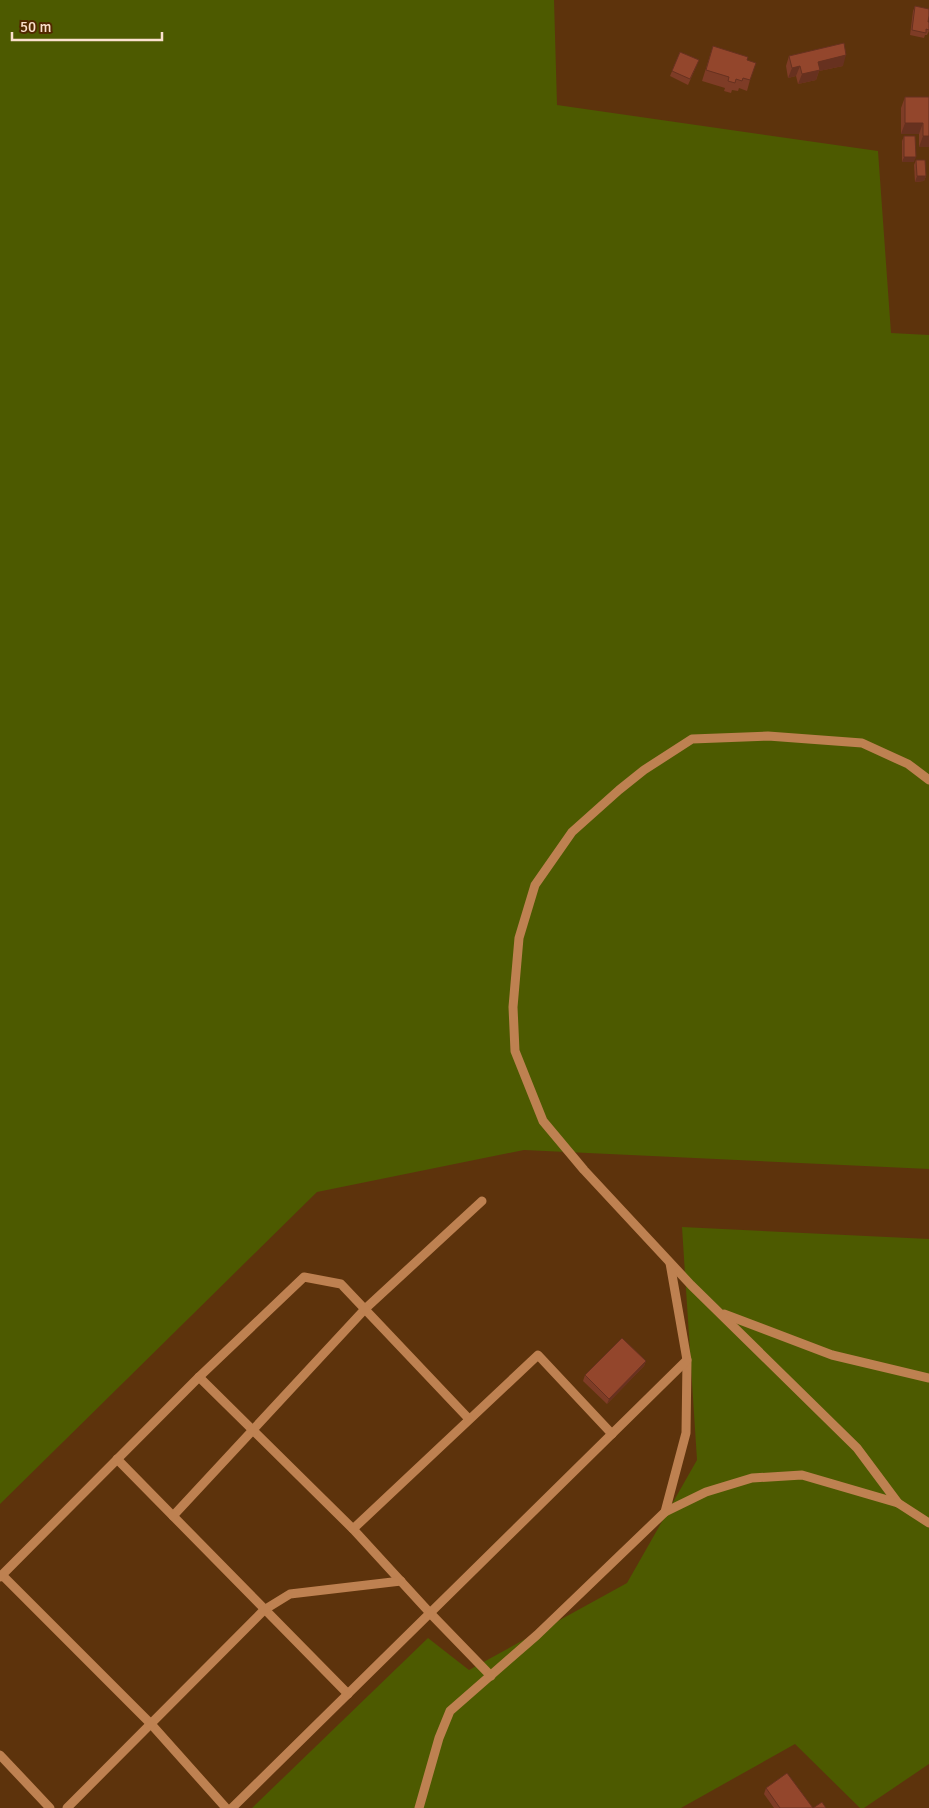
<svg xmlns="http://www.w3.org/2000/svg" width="929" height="1808" font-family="Signika,sans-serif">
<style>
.green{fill:#4d5a00}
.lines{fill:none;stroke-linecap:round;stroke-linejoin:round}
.service{stroke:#be8151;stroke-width:9}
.wall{fill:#7e3c26}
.shaded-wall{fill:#67311f}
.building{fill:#93462c;stroke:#67311f}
</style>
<rect width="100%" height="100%" fill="#5d330c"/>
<g class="green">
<polygon points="0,0 554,0 557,105 878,151 891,333 929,335 929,1169 524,1150 317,1192 0,1504"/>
<polygon points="682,1227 929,1239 929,1764 864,1808 860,1808 795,1744 681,1808 252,1808 428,1638 469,1670 627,1583 697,1460"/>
</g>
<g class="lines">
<g class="service">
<polyline points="724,1314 832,1355 929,1378"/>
<polyline points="199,1377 353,1529 430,1613 491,1676"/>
<polyline points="117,1459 348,1694"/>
<polyline points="898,1503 857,1448 691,1285 584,1170 543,1121 515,1051 513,1007 519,938 535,885 572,832 619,790 644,770 692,739 768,736 862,743 908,764 929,780"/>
<polyline points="665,1512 686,1433 687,1360 670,1263"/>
<polyline points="173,1516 365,1309 482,1201"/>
<polyline points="353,1529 538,1355 612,1434"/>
<polyline points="2,1575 151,1724 226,1808"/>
<polyline points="0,1577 199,1377 304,1277 341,1284 469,1419"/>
<polyline points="0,1755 50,1808"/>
<polyline points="67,1808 264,1610 290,1594 401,1581"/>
<polyline points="232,1808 687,1360"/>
<polyline points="419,1808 439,1738 450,1711 537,1635 665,1512 706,1492 752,1478 802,1475 898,1503 929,1523"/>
</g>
</g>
<g class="wall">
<polygon points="915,6 928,22 929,22 929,31 927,35 925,35 924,38 910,35 913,11"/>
<polygon points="713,46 747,60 750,80 747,91 739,88 738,91 732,90 731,93 724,91 725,88 702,81"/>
<polygon points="680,52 699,60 688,85 670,76"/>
<polygon points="789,56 843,66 819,71 816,80 798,84 796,76 788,78 786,66"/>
<polygon points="905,97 929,97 929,147 919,147 919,134 901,134 901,108"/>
<polygon points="904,136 914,162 902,162 902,141"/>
<polygon points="916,160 926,176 924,181 915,182 914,165"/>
<polygon points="646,1361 644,1366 607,1404 583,1381 585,1375"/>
<polygon points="766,1788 813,1808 774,1808 764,1794"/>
</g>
<g class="shaded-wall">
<polygon points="846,55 843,66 819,71 816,80 798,84 802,74 818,62"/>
<polygon points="800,66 796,76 788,78 792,68"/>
<polygon points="905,123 923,123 919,134 901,134"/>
<polygon points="923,136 929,136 929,147 919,147"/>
<polygon points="904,157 916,157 914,162 902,162"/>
<polygon points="917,176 926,176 924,181 915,182"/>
<polygon points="646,1361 644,1366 607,1404 609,1399"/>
</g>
<g class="building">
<polygon points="915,6 929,9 929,16 928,22 929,22 929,30 926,29 926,33 912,30"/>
<polygon points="844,43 846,55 818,62 820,70 802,74 800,66 792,68 789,56"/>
<polygon points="713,46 748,57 747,60 756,63 750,80 743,78 742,81 736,79 735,83 728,81 729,77 706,70"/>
<polygon points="680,52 699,60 690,79 672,71"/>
<polygon points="905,97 929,97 929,136 923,136 923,123 905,123"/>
<polygon points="904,136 915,136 916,157 904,157"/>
<polygon points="916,160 925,160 926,176 917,176"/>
<polygon points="622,1338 646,1361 609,1399 585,1375"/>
<polygon points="787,1773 813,1808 780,1808 766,1788"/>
<polygon points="822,1802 826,1808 813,1808"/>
</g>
<path d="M12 32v8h150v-8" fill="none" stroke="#fbe0cd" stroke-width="2.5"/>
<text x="20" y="32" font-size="15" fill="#fbe0cd" stroke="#522900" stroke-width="4" paint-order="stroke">50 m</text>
</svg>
